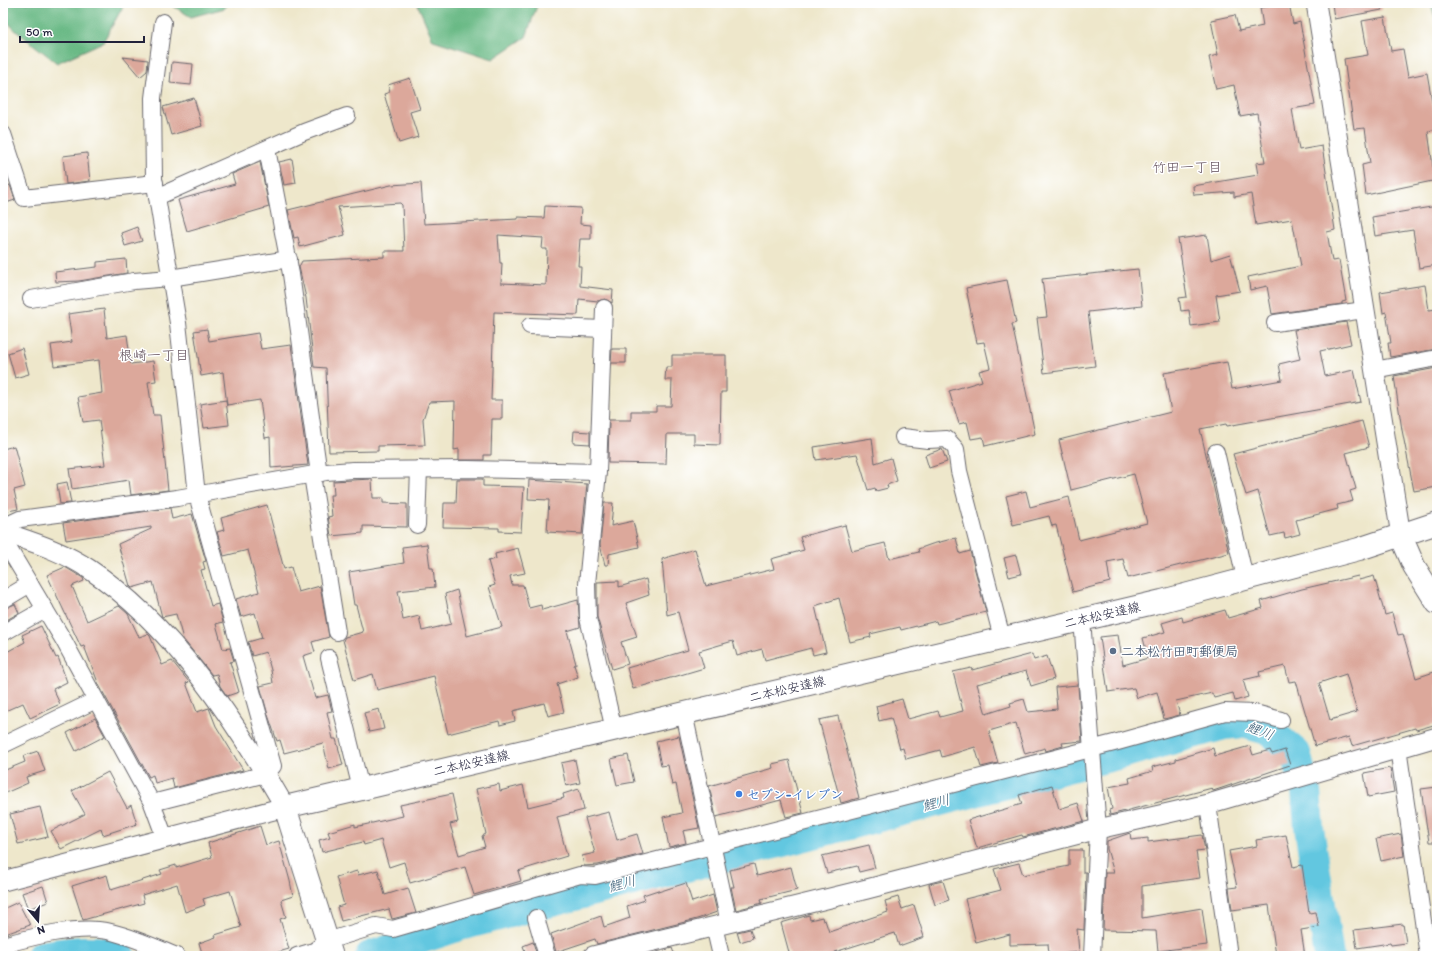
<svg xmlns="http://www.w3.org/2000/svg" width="1440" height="959" font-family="Itim,'Klee One',sans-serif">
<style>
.forest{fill:#69b985;stroke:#466e60}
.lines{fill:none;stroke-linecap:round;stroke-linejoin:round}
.river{stroke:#62c7e0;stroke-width:30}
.building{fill:#dca89b;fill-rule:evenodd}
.minor-casing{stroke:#69676d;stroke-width:18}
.tertiary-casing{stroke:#69676d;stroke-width:21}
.secondary-casing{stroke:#69676d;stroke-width:24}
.minor{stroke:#fff;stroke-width:16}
.tertiary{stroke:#fff;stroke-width:19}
.secondary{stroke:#fff;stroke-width:22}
.service-dot{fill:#5c6f8a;stroke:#fff;stroke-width:1.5}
.shop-dot{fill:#3f7fe0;stroke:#fff;stroke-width:1.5}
.labels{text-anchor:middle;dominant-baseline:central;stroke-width:3;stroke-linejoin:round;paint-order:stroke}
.street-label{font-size:13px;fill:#22223b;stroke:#fff}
.service-label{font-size:13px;font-weight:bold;fill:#4e5e75;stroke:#fff;text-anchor:start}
.shop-label{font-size:13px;font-weight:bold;fill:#366cbe;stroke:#fff;text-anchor:start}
.neighbourhood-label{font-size:14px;fill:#63515d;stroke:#fff}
.water-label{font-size:14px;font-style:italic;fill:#385c75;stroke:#fff}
</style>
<rect width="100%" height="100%" fill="#fff"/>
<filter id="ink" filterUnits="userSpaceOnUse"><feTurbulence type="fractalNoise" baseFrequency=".025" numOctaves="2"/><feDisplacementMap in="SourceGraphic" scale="8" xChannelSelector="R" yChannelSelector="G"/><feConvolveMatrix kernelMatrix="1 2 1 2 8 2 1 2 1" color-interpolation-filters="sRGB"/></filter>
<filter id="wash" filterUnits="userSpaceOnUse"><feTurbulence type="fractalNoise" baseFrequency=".012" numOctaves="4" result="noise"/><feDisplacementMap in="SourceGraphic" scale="16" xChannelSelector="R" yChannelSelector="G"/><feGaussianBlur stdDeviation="0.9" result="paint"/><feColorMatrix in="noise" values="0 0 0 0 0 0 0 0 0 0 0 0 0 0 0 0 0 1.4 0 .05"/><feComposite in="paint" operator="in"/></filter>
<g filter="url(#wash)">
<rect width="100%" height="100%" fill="#eee7cb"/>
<g class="forest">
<polygon points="3,3 125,3 103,42 57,63 16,31 3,17"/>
<polygon points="168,3 229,3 225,8 191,17"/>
<polygon points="417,3 538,3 526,37 493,59 433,40"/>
<polygon points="1430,3 1437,3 1437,22"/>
</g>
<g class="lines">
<g class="river">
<path d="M41,956C68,952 95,947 121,956"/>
<polyline points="370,956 460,926 1121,754 1224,725 1243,723 1264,729 1273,734 1296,753 1306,791 1309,828 1329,956"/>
</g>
</g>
<g id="blocks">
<g class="building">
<polygon points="1289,3 1293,24 1300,22 1315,105 1292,109 1299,150 1322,146 1335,230 1327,232 1332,261 1339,260 1346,301 1342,302 1342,304 1272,314 1267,286 1250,290 1248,277 1301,266 1292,219 1256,225 1251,194 1234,197 1234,192 1194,195 1193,186 1258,175 1256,163 1265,162 1257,113 1240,116 1234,85 1216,89 1209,57 1218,55 1211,20 1235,15 1239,31 1263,26 1260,8"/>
<polygon points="1332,3 1381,3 1382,10 1334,19"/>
<polygon points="1385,17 1391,51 1403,49 1408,77 1427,73 1437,129 1428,131 1433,167 1437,166 1437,180 1366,195 1362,165 1370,163 1365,128 1354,129 1344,59 1368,55 1362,21"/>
<polygon points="123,57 148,60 147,71 140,77"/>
<polygon points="172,62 193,64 191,85 170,83"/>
<polygon points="410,78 420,109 410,112 418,137 399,143 384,94 390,92 388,85"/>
<polygon points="194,98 202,126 171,135 163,107"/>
<polygon points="87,153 90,181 66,184 63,156"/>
<polygon points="292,159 296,183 284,185 279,162"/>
<polygon points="260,162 269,207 187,231 178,200 235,184 232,174"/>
<path d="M421,183L424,224L518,219V217L544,218L545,206L581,208L580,224L591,225V239H580L578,266H581L580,286L613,290L612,303L605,299L598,301L579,299L578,315L494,312L491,400H502V419H492L491,455H484V460H459V449L454,450L455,401L429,402L423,419L425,445L378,446V451L329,452L326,368L314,367L306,298L299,267L302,261L384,257V251H404L402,205L400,203L338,207L345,235L300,247L298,237L294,238L288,210L391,185ZM498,235L543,238L542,249H547L546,285L501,283L502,263H500Z"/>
<polygon points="10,185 15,200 3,204 3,187"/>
<polygon points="1437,206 1437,265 1419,268 1413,230 1375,236 1372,217"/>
<polygon points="137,227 142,241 125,246 121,233"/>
<polygon points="1207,235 1211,260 1230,254 1240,291 1216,295 1220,322 1191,326 1189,310 1181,311 1179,298 1187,297 1178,239"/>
<polygon points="126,259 127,273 79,281 56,282 55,272 97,267 97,262"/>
<polygon points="1138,269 1142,306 1088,312 1095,366 1044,373 1037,318 1047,317 1042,279"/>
<polygon points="1007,280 1016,323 1012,324 1035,434 985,446 983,437 971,439 967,422 959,424 949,391 982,381 979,371 990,368 984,342 977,343 966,288"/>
<polygon points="1425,285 1429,310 1437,309 1437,349 1390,357 1388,343 1391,343 1386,312 1383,313 1380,292"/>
<polygon points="104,309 107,338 127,335 131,364 153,361 156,381 148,382 153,415 160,415 168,490 131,495 129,480 72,489 69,469 105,465 99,420 83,422 78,397 102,393 99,360 54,366 51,345 72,342 68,314"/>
<polygon points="1346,322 1351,344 1320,351 1325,376 1354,370 1361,402 1227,426 1226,424 1200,429 1229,553 1128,578 1123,559 1107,562 1110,582 1073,592 1056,525 1052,526 1049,516 1013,525 1006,496 1026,491 1030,507 1069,497 1079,540 1147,523 1134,474 1071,490 1059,440 1171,412 1164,373 1227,362 1232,389 1282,380 1279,364 1300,359 1294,330"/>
<polygon points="207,329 209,341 258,333 261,349 291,345 308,465 271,468 270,437 265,438 260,400 227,405 223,372 201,376 194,331"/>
<polygon points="22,348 29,374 15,378 8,353"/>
<polygon points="612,349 626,349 626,363 611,363"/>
<polygon points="672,355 726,355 726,392 721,392 720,445 694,444 694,434 667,434 666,464 608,463 609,420 631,420 631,411 656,411 656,406 671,406 672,380 665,380 666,367 672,367"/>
<polygon points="1437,368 1437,487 1414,491 1402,430 1394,376"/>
<polygon points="226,400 229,425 204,428 200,404"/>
<polygon points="1362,421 1369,447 1346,453 1356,489 1350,491 1353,501 1337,505 1338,509 1296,520 1300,534 1285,538 1284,533 1270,536 1258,491 1246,495 1233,454"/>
<polygon points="574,431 590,432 590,444 573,443"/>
<polygon points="872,438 875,463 891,458 897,481 887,485 888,488 876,491 875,488 868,490 857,454 816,460 814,447"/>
<polygon points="14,446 25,487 14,490 18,509 3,512 3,449"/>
<polygon points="942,449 947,462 929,468 925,455"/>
<polygon points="372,479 373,498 383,498 383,503 407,504 407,527 363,526 363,533 331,536 328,517 332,516 330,495 334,495 333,481"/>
<polygon points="457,479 483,479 483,486 524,487 521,532 499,531 499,528 443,527 444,503 456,503"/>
<polygon points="529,480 587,484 582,534 547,532 549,500 528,499"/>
<polygon points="67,482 71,503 60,504 57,484"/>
<polygon points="604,503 613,503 611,526 633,521 639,547 609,554 608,565 605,565 600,545"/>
<polygon points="267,505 284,569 291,567 298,592 320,586 329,637 312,642 315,652 303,656 315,698 328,695 332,711 327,712 333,739 336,739 343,765 329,769 323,743 284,753 280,740 277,741 268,715 260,686 273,683 271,670 266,652 252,656 248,642 262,638 255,613 241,617 236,599 259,592 248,550 224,556 217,532 224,530 221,518"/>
<polygon points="170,508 172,519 192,514 206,561 203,562 205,569 201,570 211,606 218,604 223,622 216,624 223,649 230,648 234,661 230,662 239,692 227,696 220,686 217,674 212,675 183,639 176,614 162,617 153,582 132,588 130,586 118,544 151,529 151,527 66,540 63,523"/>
<polygon points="845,525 852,551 885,543 889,559 919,552 918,549 932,544 956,538 960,554 970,551 986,612 937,624 936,621 901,630 900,627 870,634 871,637 850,642 839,598 815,606 826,652 813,655 811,648 765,660 762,649 737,656 733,641 699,651 704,668 633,689 627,668 688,650 678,612 667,615 662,559 695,549 706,586 774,569 771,559 804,550 800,537"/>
<polygon points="427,544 430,568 433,568 435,587 398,591 403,620 419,616 422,631 451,624 445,594 457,590 467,636 502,627 489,587 495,585 488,561 496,559 495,554 518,548 525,573 510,576 512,585 523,585 529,608 541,605 542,610 578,600 580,627 567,631 576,664 574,665 578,677 557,684 564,712 548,716 544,703 513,711 515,721 500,725 499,721 448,734 434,676 377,690 373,674 354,680 343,640 345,637 363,632 356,605 354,605 349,572 404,563 402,547"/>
<polygon points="1016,555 1021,574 1009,577 1004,558"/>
<polygon points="65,567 83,578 84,581 72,586 87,621 119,606 128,614 139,637 148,634 150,636 162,665 172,661 189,682 186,683 197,712 209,708 216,726 243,770 174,788 172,778 155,783 153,775 149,777 99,685 84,646 81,647 47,575"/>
<path d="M1358,576L1359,580L1374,576L1385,615L1392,613L1398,635L1403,634L1416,678L1437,671V724L1416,730L1415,728L1352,746L1349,737L1315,746L1296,681L1289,682L1285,666L1259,672L1260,676L1243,680L1248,697L1235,701L1233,693L1214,698L1212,693L1176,701L1180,715L1164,719L1157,692L1137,698L1134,688L1108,692L1100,637L1118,635L1123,665L1148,658L1143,638L1165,632L1162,623L1182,617L1183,622L1225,610L1228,618L1263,608L1261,601L1302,589ZM1346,674L1357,712L1330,720L1319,683Z"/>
<polygon points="646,579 649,595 626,603 637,637 621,642 628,664 612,669 597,617 597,582 619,581 619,587"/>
<polygon points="15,604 19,613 3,622 3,609"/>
<polygon points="41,626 56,658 58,657 67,682 53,689 60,704 30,718 23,703 3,712 3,654 25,642 22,635"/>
<polygon points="1032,654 1034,660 1047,656 1054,679 1031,686 1026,671 977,684 986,714 1011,706 1010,703 1024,699 1028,712 1057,709 1055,687 1078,685 1082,741 1062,743 1063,746 1046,751 1045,748 1025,754 1016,723 989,731 998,763 981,767 975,747 942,757 940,750 906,759 903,748 900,749 891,718 879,721 876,706 902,699 908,719 938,711 940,717 963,711 953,672 971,668 972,670"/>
<polygon points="379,709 384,729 369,732 364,713"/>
<polygon points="838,716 859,798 841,803 819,720"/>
<polygon points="95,718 105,736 76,751 67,733"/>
<polygon points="679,736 699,828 683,831 686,843 669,847 663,817 682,813 676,784 672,785 668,765 661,766 656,741"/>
<polygon points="1250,746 1253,755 1270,750 1272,754 1285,750 1290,765 1213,791 1212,788 1110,815 1109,810 1112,809 1108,787 1130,783 1129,778 1153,771 1152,767 1176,761 1176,759 1213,748 1215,756"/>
<polygon points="38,751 45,771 26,777 28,783 3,794 3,771 25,762 23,756"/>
<polygon points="628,755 634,782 617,785 611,759"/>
<polygon points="575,760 580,783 566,786 561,763"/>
<polygon points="789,760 803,813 786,817 781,800 716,817 709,786 773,768 772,764"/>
<polygon points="1390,768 1394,792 1368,797 1364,773"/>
<polygon points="108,772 127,808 131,805 137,824 103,835 101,829 61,849 51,831 85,814 72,791"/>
<polygon points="499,784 500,791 523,785 528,807 564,798 563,794 579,789 584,810 557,817 567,856 518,871 521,881 474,895 465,867 410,883 404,862 389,867 381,840 364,845 363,842 322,852 319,840 330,837 328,832 355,824 355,827 403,816 400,805 452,794 458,822 450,824 459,855 485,847 482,836 486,834 476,789"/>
<polygon points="1052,785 1059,809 1078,803 1084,821 1023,837 1022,835 977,848 968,820 1022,804 1019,795"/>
<polygon points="1437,787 1437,842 1429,842 1421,789"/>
<polygon points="40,807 48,837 18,844 10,814"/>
<polygon points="609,812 617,840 637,834 643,854 598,865 584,866 582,856 595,853 585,818"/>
<polygon points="260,826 266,845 279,841 290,881 293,896 281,900 286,917 280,919 289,949 265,956 203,956 199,943 216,937 215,935 241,927 230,891 203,899 205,905 185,912 177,884 142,895 144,903 83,920 72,886 107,875 111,890 162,874 160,870 176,865 176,868 212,857 208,843"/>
<polygon points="1130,833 1131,840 1148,838 1148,842 1202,835 1205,850 1196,851 1200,878 1142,886 1142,918 1202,908 1207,945 1158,951 1156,931 1103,930 1105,873 1114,873 1107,849 1107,841"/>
<polygon points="1401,834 1404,856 1381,861 1376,839"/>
<polygon points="1286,835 1293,867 1302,865 1309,913 1316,912 1319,927 1301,930 1305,956 1276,956 1269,905 1232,910 1229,888 1237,887 1229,851 1257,846 1256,840"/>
<polygon points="869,845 875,868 859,872 857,866 827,873 822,856"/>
<polygon points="1069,850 1083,850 1083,872 1086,872 1084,930 1077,929 1079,952 1049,955 1048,944 1010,945 1010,934 976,943 965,899 1001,890 994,869 1019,863 1023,875 1069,866"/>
<polygon points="754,864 757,876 791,867 797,890 761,899 762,903 736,910 731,887 734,887 730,870"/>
<polygon points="378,870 385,895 408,888 416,913 392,919 389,909 341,921 337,907 344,905 336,877 357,871 358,875"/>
<polygon points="943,881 949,900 935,905 929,884"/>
<polygon points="686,883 692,902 713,895 717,912 697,919 597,944 595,939 556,952 551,934 601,916 604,927 630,918 627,906 645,900 643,895 658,890 658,892"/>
<polygon points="43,886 48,902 28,909 22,893"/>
<polygon points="898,897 902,909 914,905 924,937 899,946 895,933 835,952 834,956 790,956 781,923 809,915 810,920 822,917 823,921 825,920 829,932 888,912 885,901"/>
<polygon points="18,902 30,925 3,935 3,909"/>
<polygon points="1403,924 1406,943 1391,945 1390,943 1357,948 1354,930"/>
<polygon points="750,929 753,938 740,942 737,932"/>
<polygon points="533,942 537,956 527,956 523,946"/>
<polygon points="672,948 675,956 659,956 657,952"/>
</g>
</g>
</g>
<g filter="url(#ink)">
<use href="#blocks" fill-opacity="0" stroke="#69676d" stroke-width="1"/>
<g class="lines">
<g class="minor-casing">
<g id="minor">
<polyline points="3,134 24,198 155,183"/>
<polyline points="267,149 291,274 319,474"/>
<polyline points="157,197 304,132 347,116"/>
<polyline points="31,299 134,281 170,278 289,259"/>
<polyline points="604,308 598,472 587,584 588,618 614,730"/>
<polyline points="1275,323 1364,310"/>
<polyline points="530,326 603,329"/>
<polyline points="1374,370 1437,358"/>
<polyline points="903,437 928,440 947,439 956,449 959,471 1002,638"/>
<polyline points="1216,452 1245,578"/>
<polyline points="312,475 337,632"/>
<polyline points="417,525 419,469"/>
<polyline points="3,527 20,519 177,498 326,472 353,470 467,469 598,472"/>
<polyline points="3,539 64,641 152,803 165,838"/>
<polyline points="3,600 30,584"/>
<polyline points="1082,619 1098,829 1092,956"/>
<polyline points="3,633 45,609"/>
<polyline points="329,658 361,789"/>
<polyline points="684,713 729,923"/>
<polyline points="3,745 96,700"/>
<polyline points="1398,748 1428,956"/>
<polyline points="152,803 266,774 273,766 197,495 178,323 154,179 153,98 163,22"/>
<polyline points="1208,804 1229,956"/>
<polyline points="536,918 547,956"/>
<polyline points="714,926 721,956"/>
<path d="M3,945C32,937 77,925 107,931C131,936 154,947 177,956"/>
<polyline points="297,956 314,951 327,941 376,926 393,929 580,875 595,876 681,854 1114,743 1225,712 1255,713 1281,720"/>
</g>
</g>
<g class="tertiary-casing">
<g id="tertiary">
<polyline points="1316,3 1401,536"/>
<path d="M3,532C32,542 63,551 89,569C172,624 236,722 285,807L3,881"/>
<polyline points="593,956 867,889 1098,829 1208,804 1437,737"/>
</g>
</g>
<g class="secondary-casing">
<g id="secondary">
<polyline points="1401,536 1414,566 1437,603"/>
<polyline points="332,956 285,807 1162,601 1359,549 1437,523"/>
</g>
</g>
<use href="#minor" class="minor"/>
<use href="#tertiary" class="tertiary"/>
<use href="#secondary" class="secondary"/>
</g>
</g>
<circle class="service-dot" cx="1113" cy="651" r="4"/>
<circle class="shop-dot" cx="739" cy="794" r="4"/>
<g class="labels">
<g class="street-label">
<text transform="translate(1102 615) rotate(-13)">二本松安達線</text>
<text transform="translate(787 689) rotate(-13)">二本松安達線</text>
<text transform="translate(471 763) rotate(-13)">二本松安達線</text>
</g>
<g class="service-label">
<text x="1121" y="651">二本松竹田町郵便局</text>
</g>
<g class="shop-label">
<text x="747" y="794">セブン-イレブン</text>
</g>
<g class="neighbourhood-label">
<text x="1187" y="167">竹田一丁目</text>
<text x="154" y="355">根崎一丁目</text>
</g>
<g class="water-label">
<text transform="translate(1260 731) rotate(21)">鯉川</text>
<text transform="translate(936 803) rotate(-15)">鯉川</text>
<text transform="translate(622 884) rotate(-15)">鯉川</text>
</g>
</g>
<rect width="1440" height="959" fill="none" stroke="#fff" stroke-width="16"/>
<g transform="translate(38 921) rotate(162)" stroke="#ffffff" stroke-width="3" paint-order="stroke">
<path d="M0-3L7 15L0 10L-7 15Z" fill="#22223b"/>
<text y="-6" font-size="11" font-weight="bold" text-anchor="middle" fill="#22223b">N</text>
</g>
<path d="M20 36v6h124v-6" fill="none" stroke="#22223b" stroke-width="2"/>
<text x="26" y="36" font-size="12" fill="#22223b" stroke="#ffffff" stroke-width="3" paint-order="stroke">50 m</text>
</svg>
